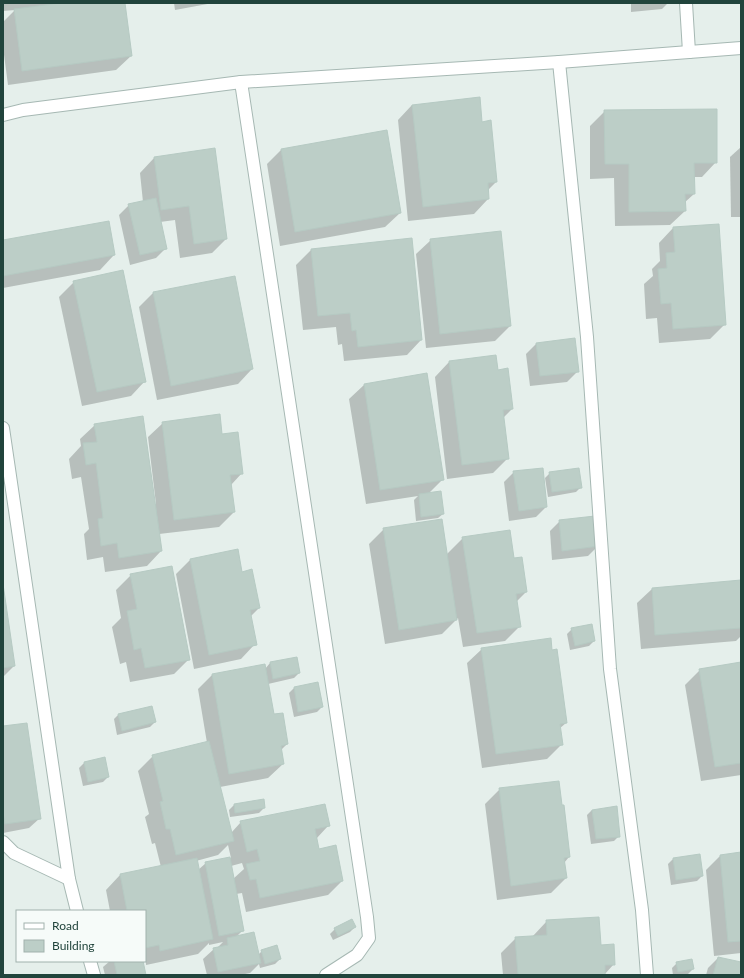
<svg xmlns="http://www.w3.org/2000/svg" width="744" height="978" font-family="Lato,sans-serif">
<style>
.shadow{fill:#0003;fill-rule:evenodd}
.building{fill:#bccec7;stroke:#b6cac3}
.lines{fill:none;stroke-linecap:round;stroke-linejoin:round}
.minor-casing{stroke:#a6b8b3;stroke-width:14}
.minor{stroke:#fff;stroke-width:12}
</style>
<rect width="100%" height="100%" fill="#e5efeb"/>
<g class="shadow">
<polygon points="3,3 124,3 131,56 116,70 8,85 3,47 3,22 15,10 3,11"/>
<polygon points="174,3 213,3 175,10"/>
<polygon points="631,3 668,3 662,9 631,12"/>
<polygon points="412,105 481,123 496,182 487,191 488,199 474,214 408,221 398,120"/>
<polygon points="605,111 716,162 702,177 694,177 694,194 684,203 685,211 670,225 615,226 614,178 590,179 590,126"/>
<polygon points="386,131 400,213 385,227 280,246 267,164 281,150"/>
<polygon points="741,147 741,217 731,217 730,157"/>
<polygon points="214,149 226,239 212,253 180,258 175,220 160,222 166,248 156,258 130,265 119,215 129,205 143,202 140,173 154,158"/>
<polygon points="673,228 725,324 710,339 659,343 657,318 646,319 644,284 653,276 652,269 660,261 659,243"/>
<polygon points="411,239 421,340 407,355 344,361 342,344 338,345 336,327 303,330 296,265 311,250"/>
<polygon points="431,240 510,326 495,341 426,348 416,254"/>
<polygon points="3,241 114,255 100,270 3,288"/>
<polygon points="74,282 145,381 131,396 82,406 59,297"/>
<polygon points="154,292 252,369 238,384 157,400 139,307"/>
<polygon points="574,339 578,371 567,382 530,386 526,354 536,344"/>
<polygon points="449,362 497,371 512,409 503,418 508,458 493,473 447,479 435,377"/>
<polygon points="426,374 443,479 428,494 443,514 438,518 416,521 414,500 418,496 366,504 349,399 364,385"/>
<polygon points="163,423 222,435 242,473 231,485 234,512 219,527 159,534 161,551 147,566 105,572 103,557 87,560 84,534 89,529 81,477 72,479 69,459 81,446 80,439 95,425 154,504 156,504 148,437"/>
<polygon points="514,472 546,507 536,517 509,521 504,482"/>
<polygon points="550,473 581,487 576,492 548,497 545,478"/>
<polygon points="560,521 598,546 588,556 552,560 550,531"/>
<polygon points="384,529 446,555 463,538 526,592 516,602 520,626 505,641 463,647 458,618 442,634 385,644 369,544"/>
<polygon points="190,560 242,573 259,608 250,617 255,644 241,659 194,669 176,574"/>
<polygon points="131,575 189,659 174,674 130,682 126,662 120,664 112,627 121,618 116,590"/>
<polygon points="741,581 741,636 736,641 641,649 637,603 652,589"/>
<polygon points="3,591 14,666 3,677"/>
<polygon points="572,629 594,641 589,646 570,650 567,634"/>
<polygon points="482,649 551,651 566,723 559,729 562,744 547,759 482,768 467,663"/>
<path d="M297,658L299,673L294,678L268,684L273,716L287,744L281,750L283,764L268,778L220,787L231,833L241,822L328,826L316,839L318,850L342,881L328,895L246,912L242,893L236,894L243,930L237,936L258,955L262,951L280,959L275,964L260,968L259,964L250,973L240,975H207L203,959L214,949L217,948L223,942L209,945V943L198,954L146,965L145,911H110L106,890L120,875L161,867L155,843L152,844L145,817L149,814L138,771L153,756L207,743L198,689L212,675L264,666L265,669L270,663ZM228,845L231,858L206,863L198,870L196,861L218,855ZM242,863L244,869L233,879L231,866Z"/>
<polygon points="741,663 741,775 701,781 685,685 700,670"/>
<polygon points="318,683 322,707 317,712 294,717 289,693 294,688"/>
<polygon points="118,715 155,722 150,727 117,735 114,719"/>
<polygon points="3,727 40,818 29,828 3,833"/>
<polygon points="84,763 108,777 103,782 83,786 79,768"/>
<polygon points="500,789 564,806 569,857 564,863 566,878 551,893 497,900 485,804"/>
<polygon points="234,805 264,808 259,813 230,817 229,810"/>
<polygon points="592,810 619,836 614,841 591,844 587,815"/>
<polygon points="741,853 741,953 714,956 706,870 720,856"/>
<polygon points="673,859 702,876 697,881 671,885 668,864"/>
<polygon points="547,921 600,946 614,964 604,975 503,975 501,953 516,938 532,937"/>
<polygon points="355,927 350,932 333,940 330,934 335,929"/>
<polygon points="718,958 741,963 741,975 706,975 708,968"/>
<polygon points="110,961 142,961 145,975 105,975 103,967"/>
<polygon points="677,963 693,969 688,974 673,975 672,968"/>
</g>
<g class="building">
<polygon points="61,3 125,3 132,56 22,71 14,9"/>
<polygon points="480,97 482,122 491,120 497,182 488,183 489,199 423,207 412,105"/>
<polygon points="717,109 717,163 694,163 695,194 685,194 686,211 629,212 629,164 605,164 604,110"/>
<polygon points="387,130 401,213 295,232 281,149"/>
<polygon points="215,148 227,239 194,244 189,206 161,210 154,157"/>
<polygon points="156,198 167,249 140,255 128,204"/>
<polygon points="109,221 115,255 3,276 3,240"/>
<polygon points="719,224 726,325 673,329 671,303 661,304 658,269 667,268 666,253 675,252 673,227"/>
<polygon points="501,231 511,326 440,334 430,239"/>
<polygon points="412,238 422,340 358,347 356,330 352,331 350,313 318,316 311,249"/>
<polygon points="123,270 146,382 97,392 73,281"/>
<polygon points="235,276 253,369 171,386 153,292"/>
<polygon points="575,338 579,372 540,376 536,343"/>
<polygon points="496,355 498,370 508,368 513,409 503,410 509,459 462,465 449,361"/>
<polygon points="427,373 444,480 380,490 364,384"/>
<polygon points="220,414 222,434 238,432 243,474 230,475 235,512 174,520 162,422"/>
<polygon points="143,416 162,551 119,558 117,543 101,546 98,519 103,518 96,463 86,465 83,443 97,442 94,424"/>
<polygon points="543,468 547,507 519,511 513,471"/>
<polygon points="579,468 582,488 552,492 549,472"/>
<polygon points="441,491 444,514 421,517 419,494"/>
<polygon points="595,516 599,546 562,551 559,520"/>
<polygon points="442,519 457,620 399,630 383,528"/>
<polygon points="510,530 514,558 522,557 527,592 516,594 521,627 477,633 462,537"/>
<polygon points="238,549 242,572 252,569 260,608 250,610 257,645 209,655 190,559"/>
<polygon points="172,566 190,660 145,668 141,648 134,650 127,611 137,609 130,574"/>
<polygon points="741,580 741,628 655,635 652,588"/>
<polygon points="3,584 15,666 3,668"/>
<polygon points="592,624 595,641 575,646 571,628"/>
<polygon points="551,638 552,650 557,649 567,723 560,724 563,745 496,754 481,648"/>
<polygon points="297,657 300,673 273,679 270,662"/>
<polygon points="741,662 741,763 715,767 699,669"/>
<polygon points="265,664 274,714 283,713 288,744 281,746 284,764 229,774 212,674"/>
<polygon points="318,682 323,707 298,712 294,687"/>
<polygon points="152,706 156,722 122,731 118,714"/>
<polygon points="27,723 41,819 5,824 3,813 3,726"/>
<polygon points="209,741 234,841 176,855 170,829 166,829 160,802 163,801 152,755"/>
<polygon points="105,757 109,777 88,782 84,762"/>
<polygon points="559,781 562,805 564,805 570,857 564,858 567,878 511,886 499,788"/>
<polygon points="264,799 265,808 235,813 234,804"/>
<polygon points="325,804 330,826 315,829 319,849 336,845 343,881 260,898 256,879 250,880 246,864 260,861 257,849 247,852 240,821"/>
<polygon points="617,806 620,837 596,839 592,810"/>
<polygon points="741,852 741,941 728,942 720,855"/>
<polygon points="700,854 703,876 676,880 673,858"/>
<polygon points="230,857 244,931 219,936 205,862"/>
<polygon points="197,858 213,939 160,951 159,945 145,948 145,911 127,911 120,874"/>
<polygon points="599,917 601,945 614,944 615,965 605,965 605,975 518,975 515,937 547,935 546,920"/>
<polygon points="352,919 356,927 338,936 334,928"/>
<polygon points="254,932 261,963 218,972 213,948 228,945 227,938"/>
<polygon points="277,945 281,959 265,964 261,950"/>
<polygon points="718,957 741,962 741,975 713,975"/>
<polygon points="692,959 694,969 678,972 676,962"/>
<polygon points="114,961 143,961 146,975 117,975"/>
</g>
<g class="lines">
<g class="minor-casing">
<g id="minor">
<polyline points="686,3 689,52"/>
<polyline points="559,62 587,337 610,669 642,910 647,975"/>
<polyline points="241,82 367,917 369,938 357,955 326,975"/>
<polyline points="3,115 23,110 241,82 559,62 741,48"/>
<polyline points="3,428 69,879 77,911"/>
<polyline points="3,842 14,853 69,879"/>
<polyline points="90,961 94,975"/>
</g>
</g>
<use href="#minor" class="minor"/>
</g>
<rect width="744" height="978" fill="none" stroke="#21443c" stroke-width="8"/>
<rect x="16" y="910" width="130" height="52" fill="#f6fbf9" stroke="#a1b2ad"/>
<rect x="24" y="923" width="20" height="6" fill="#ffffff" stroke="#a1b2ad"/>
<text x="52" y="930" font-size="12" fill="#21443c">Road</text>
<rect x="24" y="940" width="20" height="12" fill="#bccec7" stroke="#a1b2ad"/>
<text x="52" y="950" font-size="12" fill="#21443c">Building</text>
</svg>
